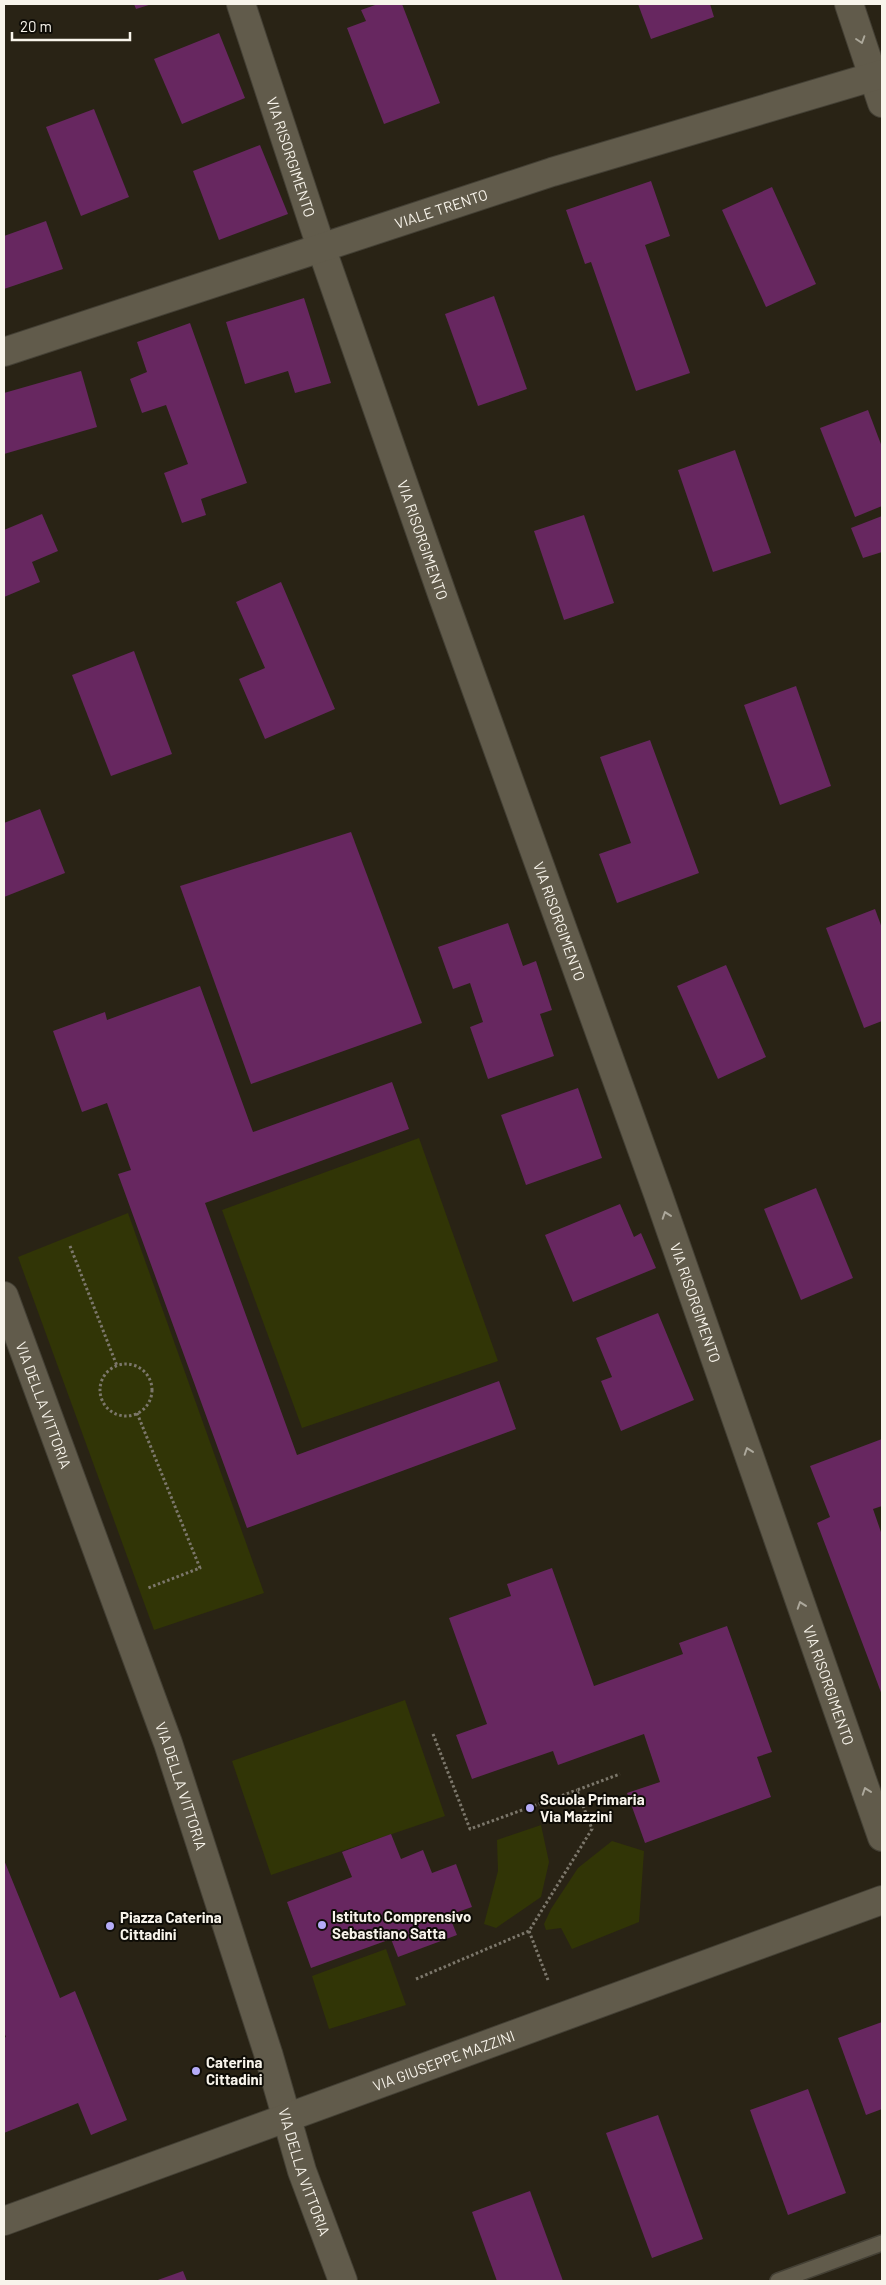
<svg xmlns="http://www.w3.org/2000/svg" width="886" height="2285" font-family="Barlow,sans-serif">
<style>
.green{fill:#313506}
.building{fill:#672760}
.lines{fill:none;stroke-linecap:round;stroke-linejoin:round}
.service-casing{stroke:#444035;stroke-width:18}
.minor-casing{stroke:#444035;stroke-width:30}
.tertiary-casing{stroke:#444035;stroke-width:30}
.secondary-casing{stroke:#444035;stroke-width:30}
.path{stroke:#7c776b;stroke-width:3;stroke-dasharray:2.5 2.5;stroke-linecap:butt}
.service{stroke:#615b4b;stroke-width:15}
.minor{stroke:#615b4b;stroke-width:28}
.tertiary{stroke:#615b4b;stroke-width:28}
.secondary{stroke:#615b4b;stroke-width:28}
.oneway{stroke:#aca89b}
.poi-dot{fill:#b5acf8;stroke:#0f0d07;stroke-width:2}
.labels{text-anchor:middle;dominant-baseline:central;stroke-width:4;stroke-linejoin:round;paint-order:stroke}
.street-label{font-size:15px;fill:#f8f4eb;stroke:#0f0d07}
.poi-label{font-size:15px;font-weight:bold;fill:#f8f4eb;stroke:#0f0d07;text-anchor:start}
</style>
<rect width="100%" height="100%" fill="#292315"/>
<g class="green">
<polygon points="419,1138 498,1361 302,1428 222,1210"/>
<polygon points="128,1213 264,1593 154,1630 18,1257"/>
<polygon points="405,1700 445,1816 271,1875 232,1761"/>
<polygon points="541,1825 549,1862 541,1897 496,1928 484,1924 498,1871 497,1840"/>
<polygon points="612,1841 644,1851 639,1922 572,1949 561,1928 546,1930 544,1924 551,1909 578,1868"/>
<polygon points="386,1949 406,2005 329,2029 312,1976"/>
</g>
<g class="building">
<polygon points="134,4 152,4 136,9"/>
<polygon points="378,4 402,4 440,103 384,124 347,28 366,21 361,10"/>
<polygon points="638,4 710,4 714,17 651,39"/>
<polygon points="219,33 245,98 182,124 154,59"/>
<polygon points="94,109 129,197 81,216 46,127"/>
<polygon points="260,145 288,214 219,240 193,171"/>
<polygon points="651,181 670,236 645,245 690,373 636,391 591,262 585,264 566,210"/>
<polygon points="772,187 816,284 766,307 722,210"/>
<polygon points="46,221 63,269 4,289 4,236"/>
<polygon points="494,296 527,389 478,406 445,314"/>
<polygon points="304,298 331,383 295,393 288,371 245,384 226,322"/>
<polygon points="190,323 247,483 201,499 206,515 182,523 164,473 188,464 166,405 142,413 130,379 147,372 137,342"/>
<polygon points="81,371 97,427 4,454 4,393"/>
<polygon points="868,410 882,447 882,506 855,517 820,428"/>
<polygon points="735,450 771,553 713,572 678,470"/>
<polygon points="42,514 58,551 32,562 40,582 4,597 4,530"/>
<polygon points="584,515 614,603 564,620 534,531"/>
<polygon points="882,516 882,552 863,558 851,528"/>
<polygon points="281,582 335,709 265,739 239,679 265,668 236,602"/>
<polygon points="134,651 172,754 111,776 72,675"/>
<polygon points="796,686 831,786 780,805 744,705"/>
<polygon points="650,740 699,873 617,903 599,854 631,843 600,757"/>
<polygon points="40,809 65,873 4,897 4,823"/>
<polygon points="351,832 422,1023 251,1084 180,886"/>
<polygon points="875,909 882,928 882,1021 864,1028 826,928"/>
<polygon points="508,923 523,966 536,961 552,1010 540,1014 554,1056 488,1079 470,1027 483,1022 470,983 453,989 438,947"/>
<polygon points="726,965 766,1057 718,1079 677,986"/>
<polygon points="200,986 253,1132 392,1082 409,1129 205,1203 297,1455 499,1381 516,1429 247,1528 118,1174 131,1170 107,1103 82,1112 53,1031 105,1012 107,1020"/>
<polygon points="578,1088 602,1158 526,1185 501,1115"/>
<polygon points="816,1188 853,1278 801,1300 764,1209"/>
<polygon points="620,1204 634,1237 641,1233 656,1268 573,1302 545,1235"/>
<polygon points="658,1313 694,1400 621,1431 601,1381 612,1377 596,1338"/>
<polygon points="882,1439 882,1506 873,1509 882,1535 882,1695 817,1523 830,1517 810,1466"/>
<polygon points="552,1568 594,1686 683,1654 679,1643 727,1626 772,1752 757,1757 771,1797 645,1843 627,1793 660,1782 644,1734 558,1765 553,1751 472,1779 456,1735 487,1724 449,1618 511,1596 507,1584"/>
<polygon points="391,1834 401,1859 423,1850 432,1873 456,1864 472,1907 449,1915 457,1935 398,1957 391,1939 311,1968 287,1902 352,1877 342,1852"/>
<polygon points="4,1860 60,1998 75,1991 127,2120 91,2135 78,2103 4,2133 4,2038 6,2037 4,2032"/>
<polygon points="882,2022 882,2109 866,2115 838,2038"/>
<polygon points="808,2089 846,2193 788,2215 750,2110"/>
<polygon points="658,2115 703,2239 652,2258 606,2133"/>
<polygon points="530,2191 563,2281 497,2281 472,2212"/>
<polygon points="183,2271 187,2281 155,2281"/>
</g>
<g class="lines">
<g class="service-casing">
<polyline id="service" points="778,2281 882,2243"/>
</g>
<g class="minor-casing">
<g id="minor">
<path id="s1" d="M241,4L321,247L443,597L658,1194L882,1837"/>
<polyline points="849,4 882,103"/>
</g>
</g>
<g class="tertiary-casing">
<g id="tertiary">
<path id="s2" d="M4,1296L168,1743L268,2053L302,2171L343,2281"/>
<path id="s3" d="M4,2221L882,1900"/>
</g>
</g>
<g class="secondary-casing">
<g id="secondary">
<path id="s4" d="M4,352L552,172L882,74"/>
</g>
</g>
<g class="path">
<polyline points="70,1246 117,1366"/>
<circle cx="126" cy="1390" r="26"/>
<polyline points="137,1413 200,1568 148,1588"/>
<polyline points="433,1734 470,1829 577,1790"/>
<polyline points="416,1979 529,1931"/>
<polyline points="548,1980 529,1931 592,1829 577,1790 620,1774"/>
</g>
<use href="#service" class="service"/>
<use href="#minor" class="minor"/>
<use href="#tertiary" class="tertiary"/>
<use href="#secondary" class="secondary"/>
</g>
<defs><path id="oneway-chevron" d="M-2-3.5L2.5 0L-2 3.5" fill="none" stroke-width="1.6" stroke-linecap="round" stroke-linejoin="round" transform="scale(1.25)"/></defs>
<g class="oneway">
<use href="#oneway-chevron" transform="translate(861 40) rotate(72)"/>
<use href="#oneway-chevron" transform="translate(666 1215) rotate(-109)"/>
<use href="#oneway-chevron" transform="translate(748 1451) rotate(-109)"/>
<use href="#oneway-chevron" transform="translate(801 1605) rotate(-109)"/>
<use href="#oneway-chevron" transform="translate(866 1791) rotate(-109)"/>
</g>
<g class="poi-dot">
<circle cx="530" cy="1808" r="5"/>
<circle cx="322" cy="1925" r="5"/>
<circle cx="110" cy="1926" r="5"/>
<circle cx="196" cy="2071" r="5"/>
</g>
<g class="labels">
<g class="street-label">
<text stroke="none"><textPath href="#s1" startOffset="161">VIA RISORGIMENTO</textPath></text>
<text stroke="none"><textPath href="#s4" startOffset="460">VIALE TRENTO</textPath></text>
<text stroke="none"><textPath href="#s1" startOffset="566">VIA RISORGIMENTO</textPath></text>
<text stroke="none"><textPath href="#s1" startOffset="971">VIA RISORGIMENTO</textPath></text>
<text stroke="none"><textPath href="#s1" startOffset="1376">VIA RISORGIMENTO</textPath></text>
<text stroke="none"><textPath href="#s2" startOffset="116">VIA DELLA VITTORIA</textPath></text>
<text stroke="none"><textPath href="#s1" startOffset="1781">VIA RISORGIMENTO</textPath></text>
<text stroke="none"><textPath href="#s2" startOffset="521">VIA DELLA VITTORIA</textPath></text>
<text stroke="none"><textPath href="#s3" startOffset="468">VIA GIUSEPPE MAZZINI</textPath></text>
<text stroke="none"><textPath href="#s2" startOffset="926">VIA DELLA VITTORIA</textPath></text>
</g>
<g class="poi-label">
<text x="540" y="1799">Scuola Primaria<tspan x="540" dy="17">Via Mazzini</tspan></text>
<text x="332" y="1916">Istituto Comprensivo<tspan x="332" dy="17">Sebastiano Satta</tspan></text>
<text x="120" y="1917">Piazza Caterina<tspan x="120" dy="17">Cittadini</tspan></text>
<text x="206" y="2062">Caterina<tspan x="206" dy="17">Cittadini</tspan></text>
</g>
</g>
<rect width="886" height="2285" fill="none" stroke="#f8f4eb" stroke-width="10"/>
<path d="M12 32v8h118v-8" fill="none" stroke="#f8f4eb" stroke-width="2.5"/>
<text x="20" y="32" font-size="15" fill="#f8f4eb" stroke="#0f0d07" stroke-width="4" paint-order="stroke">20 m</text>
</svg>
